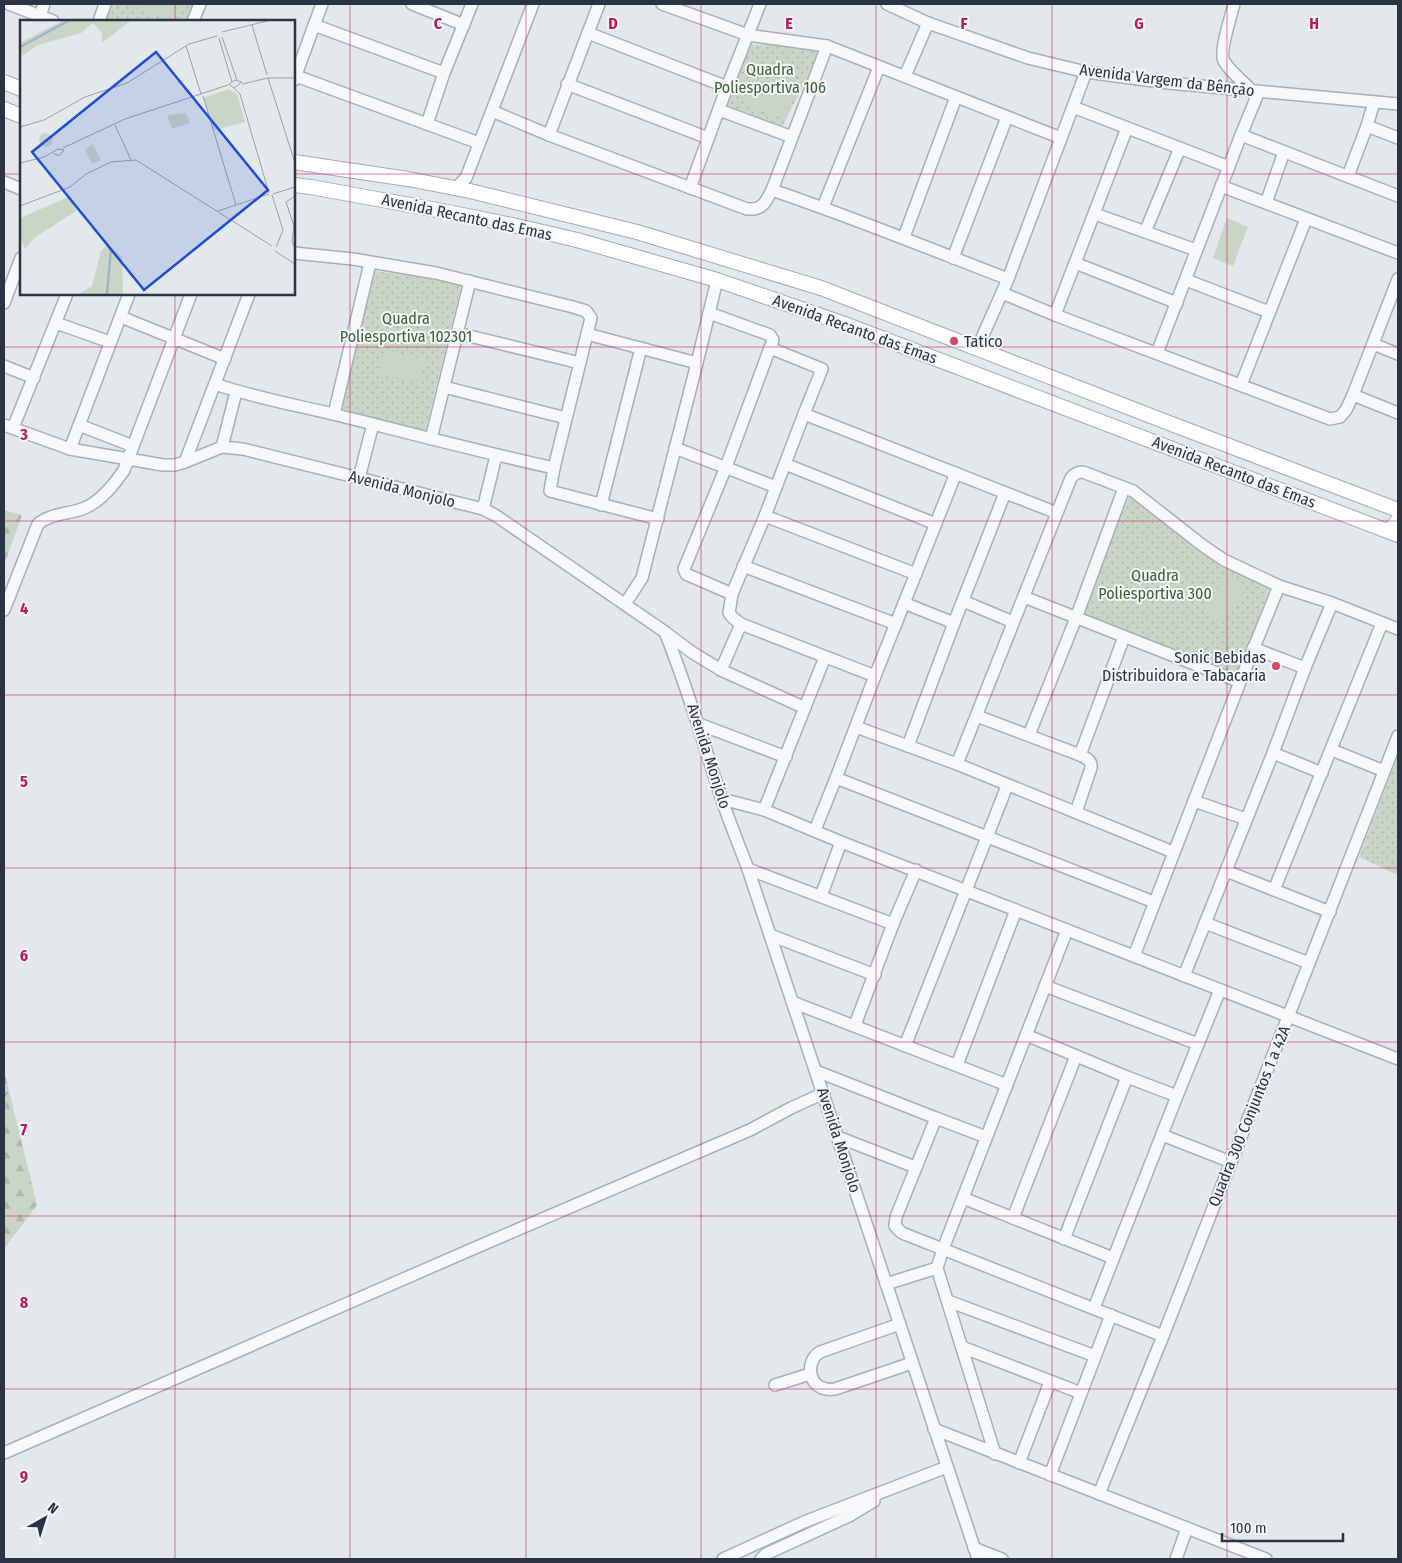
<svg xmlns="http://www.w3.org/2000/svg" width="1402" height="1563" font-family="'Fira Sans Condensed',sans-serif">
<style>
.green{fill:url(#green-dots)}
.forest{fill:url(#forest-firs)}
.pitch{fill:#c9d6c5}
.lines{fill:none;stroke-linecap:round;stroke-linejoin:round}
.stream{stroke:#9fb4cc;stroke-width:2.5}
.minor-casing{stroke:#a9aeb7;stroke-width:14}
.major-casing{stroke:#a3abb8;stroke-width:16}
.minor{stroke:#f7f8fa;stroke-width:11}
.major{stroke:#fff;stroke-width:14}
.grid{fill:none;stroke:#c2185b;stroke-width:1;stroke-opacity:0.55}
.poi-dot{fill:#d1495b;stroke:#f4f6f9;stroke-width:2}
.labels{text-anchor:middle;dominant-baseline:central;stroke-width:4;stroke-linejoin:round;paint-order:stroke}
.park-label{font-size:16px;fill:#3f6138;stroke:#f4f6f9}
.street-label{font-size:16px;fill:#2b3445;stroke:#f4f6f9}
.poi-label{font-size:16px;fill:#2b3445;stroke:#f4f6f9;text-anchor:start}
.inset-river{fill:none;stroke:#9fb4cc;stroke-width:2.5}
.inset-road{fill:none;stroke:#9a9fa9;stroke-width:1}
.view{fill:#1d4ed8;fill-opacity:0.15;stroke:#1d4ed8;stroke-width:2.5}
.inset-edge{fill:none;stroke:#2b3445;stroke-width:2.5}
.grid-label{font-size:16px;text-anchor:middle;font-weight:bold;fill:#c2185b;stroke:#f4f6f9;stroke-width:4;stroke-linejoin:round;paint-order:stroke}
</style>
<defs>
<pattern id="green-dots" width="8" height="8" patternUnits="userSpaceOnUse" patternTransform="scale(1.25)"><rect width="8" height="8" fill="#c9d6c5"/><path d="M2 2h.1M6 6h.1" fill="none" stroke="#adb8ab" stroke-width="1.8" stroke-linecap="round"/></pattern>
<pattern id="forest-firs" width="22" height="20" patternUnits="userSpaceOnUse" patternTransform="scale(1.25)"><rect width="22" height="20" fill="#c9d6c5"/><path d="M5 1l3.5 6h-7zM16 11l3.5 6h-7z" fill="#adb8ab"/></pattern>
</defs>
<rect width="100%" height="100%" fill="#e4e7ec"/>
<g class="green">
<polygon points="107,4 204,4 197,21 100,21"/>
<polygon points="789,43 820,52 781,129 724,108 749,45"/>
<polygon points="374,271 462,283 425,432 341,409"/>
<polygon points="1129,496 1223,564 1270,589 1237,676 1082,614"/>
<polygon points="1398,755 1398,875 1359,857"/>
</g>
<g class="forest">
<polygon points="4,510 22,515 4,565"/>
<polygon points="4,1070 37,1205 4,1249"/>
</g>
<g class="pitch">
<polygon points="133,4 179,4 172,21 132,6"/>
<polygon points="751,83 792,98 784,119 744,104"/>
<polygon points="1227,218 1248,227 1233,266 1213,258"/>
<polygon points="384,350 425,360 419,383 379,373"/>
<polygon points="1227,576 1245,590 1219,621 1202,607"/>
</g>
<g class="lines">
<polyline class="stream" points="4,1096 7,1093"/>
<g class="minor-casing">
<g id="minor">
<polyline points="9,4 53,21"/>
<polyline points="412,4 464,25"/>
<polyline points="662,4 748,35 827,46 1061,138"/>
<polyline points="887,4 928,23 1028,58 1086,72 1168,83 1398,104"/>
<path d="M1234,4C1231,16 1219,52 1224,61C1229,71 1244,82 1251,90"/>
<polyline points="40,16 44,4"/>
<polyline points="99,21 105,4"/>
<polyline points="193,21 200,4"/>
<polyline points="314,25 444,73"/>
<polyline points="588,33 727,87"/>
<polyline points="296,76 479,143"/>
<polyline points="905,76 928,23"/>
<polyline points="294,80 322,4"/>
<polyline points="567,84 708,138"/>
<polyline points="1073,107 1229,167"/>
<polyline points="719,110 792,137"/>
<path d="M492,111L549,135L747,209C763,210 765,203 772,190L827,46"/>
<polyline points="427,124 444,73 472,4"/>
<polyline points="1367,126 1398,138"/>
<polyline points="549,135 599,4"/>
<polyline points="1241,135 1398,196"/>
<polyline points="1348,176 1367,126 1374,102"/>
<polyline points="4,182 21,189"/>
<polyline points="1221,186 1398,253"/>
<polyline points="456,188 466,178 533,4"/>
<polyline points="690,188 727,87 760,4"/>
<path d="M772,190C852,217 930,249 1008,279"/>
<polyline points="1266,203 1284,152"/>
<polyline points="823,207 879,67"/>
<polyline points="1095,214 1196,250"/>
<polyline points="1145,232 1180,148"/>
<polyline points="904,237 956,97"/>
<polyline points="294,253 353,259 436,273 573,307 586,311 591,318 587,334 554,468 550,491 658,519"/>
<polyline points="953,258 1007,117"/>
<polyline points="1075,263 1177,303"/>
<polyline points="1186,280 1269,312"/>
<polyline points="1002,293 1055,315 1330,419 1340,417 1346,410 1353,395 1398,279"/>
<polyline points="4,303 21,258"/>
<path d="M709,313L770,335L773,340L770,348L822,369L804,414L1057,513L1071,478C1074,474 1077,472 1083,472L1133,491L1202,545L1224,560L1279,586L1332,603L1398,629"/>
<polyline points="1055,315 1127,128"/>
<polyline points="121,317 225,359"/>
<polyline points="56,323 110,342"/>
<polyline points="457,333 580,363"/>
<polyline points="587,334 697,363"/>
<polyline points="1373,344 1398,354"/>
<polyline points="977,349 1008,279 1086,72"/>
<polyline points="1157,353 1241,135 1259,91"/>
<polyline points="4,366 34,378"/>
<path d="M215,384C255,398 296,405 337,415C409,433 481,452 554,468"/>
<polyline points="1241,385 1306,219"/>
<polyline points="444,387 566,418"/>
<polyline points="1353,395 1398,413"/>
<polyline points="334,414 370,263"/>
<polyline points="804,414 765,516 732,594 729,613 733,618 741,624 875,676"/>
<path d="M4,425L70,449L163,465H175L185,462L222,447L243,449L483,509L495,515L665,632C687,686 703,742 721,797C729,821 739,845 748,869L978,1559"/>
<polyline points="79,425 133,446"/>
<polyline points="13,428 67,294"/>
<polyline points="431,439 470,281"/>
<polyline points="222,447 236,392"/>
<polyline points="675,448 776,487"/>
<polyline points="70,449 129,294"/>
<polyline points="185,462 249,294"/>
<polyline points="785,464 936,524"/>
<polyline points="359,478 373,424"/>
<polyline points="601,505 641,348"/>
<polyline points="483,509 496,456"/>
<polyline points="765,516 916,574"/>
<polyline points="743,566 896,624"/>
<polyline points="732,594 686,574 684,569 726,467 770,348"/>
<polyline points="1024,597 1240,682"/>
<polyline points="963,601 1013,622"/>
<polyline points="904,603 954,623"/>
<polyline points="625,604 642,578 697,363 717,280"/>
<path d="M4,610L38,524C49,514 68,514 82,509C99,503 114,485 124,470L191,294"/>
<polyline points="666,633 693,653 721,670 805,708"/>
<polyline points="1253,648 1305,668"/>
<polyline points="721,670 741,624"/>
<path d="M977,716L1080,755C1087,759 1092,760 1091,768L1076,812"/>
<polyline points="699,724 786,757"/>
<polyline points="856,727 957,764 1173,852"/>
<polyline points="1029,735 1076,618 1124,488"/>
<polyline points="908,746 954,623 1005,493"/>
<polyline points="1332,750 1384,771"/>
<polyline points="1273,753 1322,773"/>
<polyline points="1080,755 1124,637"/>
<polyline points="957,764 1057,513"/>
<polyline points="836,778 1154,902"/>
<polyline points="722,799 764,810 841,842 1398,1059"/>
<polyline points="1194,801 1246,819"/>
<polyline points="764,810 825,657"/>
<polyline points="815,830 836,778 875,676 956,473"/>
<polyline points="748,869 893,924"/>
<polyline points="1226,871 1330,912"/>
<polyline points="1274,890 1382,623"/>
<polyline points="821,896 841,842"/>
<polyline points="1205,923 1309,963"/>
<polyline points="770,935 875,975"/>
<polyline points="1134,956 1240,682 1279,586"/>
<polyline points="1184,976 1273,753 1305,668 1332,603"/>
<polyline points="1045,986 1198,1044"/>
<polyline points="792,1002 1007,1085"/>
<polyline points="855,1025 893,924 916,870"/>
<polyline points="1026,1035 1127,1077 1177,1096"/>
<polyline points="905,1046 1007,786"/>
<polyline points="957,1065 1016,910"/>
<polyline points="816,1071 936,1118"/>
<polyline points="1162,1135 1231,1162"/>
<polyline points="838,1137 915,1167"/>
<polyline points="986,1137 936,1118 896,1217 895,1226 902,1233 1163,1336"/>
<polyline points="963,1198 1113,1258"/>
<polyline points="1013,1218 1076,1056"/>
<polyline points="1064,1239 1127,1077"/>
<polyline points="886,1284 937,1268"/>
<polyline points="948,1301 1095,1356"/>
<polyline points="1094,1308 1177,1096 1220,990"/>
<path d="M900,1324L820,1352C805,1361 808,1387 827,1389C830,1390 832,1389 835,1389L912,1363"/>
<polyline points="962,1347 1081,1393"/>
<polyline points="775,1385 810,1374"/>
<polyline points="934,1429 1266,1559"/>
<polyline points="4,1453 477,1247 750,1130 791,1108 824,1093"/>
<polyline points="995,1454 937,1268 943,1249 1067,930"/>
<polyline points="1019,1463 1050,1382"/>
<polyline points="1050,1475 1111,1315"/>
<polyline points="1099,1494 1163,1336 1398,736"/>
<polyline points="974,1548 1002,1559"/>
<polyline points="723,1559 804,1522 947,1467"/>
<polyline points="761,1559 766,1554 849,1516 874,1501"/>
<polyline points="1176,1559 1187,1528"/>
</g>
</g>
<g class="major-casing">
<g id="major">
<polyline points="4,82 21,89"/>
<polyline points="4,109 21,116"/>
<polyline points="294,162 408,179 470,191 637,232 821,288 1169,423 1398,510"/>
<polyline points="294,185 311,187 448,212 517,226 577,240 717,280 842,323 1398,535"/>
<polyline points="1387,530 1392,528 1398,520"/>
</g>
</g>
<use href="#minor" class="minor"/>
<use href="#major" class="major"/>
</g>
<path class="grid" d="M175,4V21M350,4V1559M526,4V1559M701,4V1559M876,4V1559M1052,4V1559M1227,4V1559M4,174H21M294,174H1398M175,294V1559M4,347H1398M4,521H1398M4,695H1398M4,868H1398M4,1042H1398M4,1216H1398M4,1389H1398"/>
<g class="poi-dot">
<circle cx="954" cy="341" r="5"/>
<circle cx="1276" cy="666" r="5"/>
</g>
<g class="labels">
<g class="park-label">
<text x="770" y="69">Quadra<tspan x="770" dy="18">Poliesportiva 106</tspan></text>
<text x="406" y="318">Quadra<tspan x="406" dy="18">Poliesportiva 102301</tspan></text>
<text x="1155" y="575">Quadra<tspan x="1155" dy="18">Poliesportiva 300</tspan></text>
</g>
<g class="street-label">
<text transform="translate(1167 80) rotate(7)">Avenida Vargem da Bênção</text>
<text transform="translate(467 217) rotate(12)">Avenida Recanto das Emas</text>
<text transform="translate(855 329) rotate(20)">Avenida Recanto das Emas</text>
<text transform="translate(1234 472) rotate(21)">Avenida Recanto das Emas</text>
<text transform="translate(402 489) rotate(14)">Avenida Monjolo</text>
<text transform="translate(709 756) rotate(72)">Avenida Monjolo</text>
<text transform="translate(1249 1116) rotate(-68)">Quadra 300 Conjuntos 1 a 42A</text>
<text transform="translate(839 1140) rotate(72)">Avenida Monjolo</text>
</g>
<g class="poi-label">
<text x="964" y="341">Tatico</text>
<text x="1266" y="657" text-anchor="end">Sonic Bebidas<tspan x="1266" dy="18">Distribuidora e Tabacaria</tspan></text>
</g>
</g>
<g transform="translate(20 20)">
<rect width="275" height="275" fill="#e4e7ec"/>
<path d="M209,69L217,74L225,102L194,110L183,78ZM166,93L170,103L152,109L147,95ZM19 120a7 7 0 1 1 14 0a7 7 0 1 1-14 0ZM73,124L81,140L72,144L65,129Z" fill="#c9d6c5"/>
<path d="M42,1H110L82,23V13L73,3L61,13L18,25L0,37V23ZM51,176L56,191L14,218L5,229L0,216V198ZM88,225L102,236L103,274H59L72,266L81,231Z" fill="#c9d6c5"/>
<path class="inset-river" d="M0,27L48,1M87,274L91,228"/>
<path class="inset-road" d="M232,5L247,55M202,12L247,1M202,17L217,60M199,18L212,62M166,26L181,74M248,58L275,143M222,64L248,58H275V55M214,68L220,74L249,173M183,76L216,185M95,105L111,140M0,107L24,100L65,77L107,63L169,24L197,16M43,128L105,99L208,65L215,60L222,62L214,68L210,65M0,143L24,137L38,129L44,130L39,136L33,133M253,174L275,167M252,175L263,210L256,227M275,176L266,182L274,206L272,222L275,228M0,186L50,167L66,154L91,142L116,140L252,226M198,191L249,174M255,231L275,244"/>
<path class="view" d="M136,32L248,170L124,270L12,132Z"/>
<rect width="275" height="275" class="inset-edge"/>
</g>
<g class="grid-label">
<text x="438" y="29">C</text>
<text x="613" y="29">D</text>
<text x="789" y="29">E</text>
<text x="964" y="29">F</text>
<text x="1139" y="29">G</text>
<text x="1314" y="29">H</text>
<text x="24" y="440">3</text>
<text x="24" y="614">4</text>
<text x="24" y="787">5</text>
<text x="24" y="961">6</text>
<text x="24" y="1135">7</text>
<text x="24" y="1308">8</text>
<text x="24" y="1482">9</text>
</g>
<rect width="1402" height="1563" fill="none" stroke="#2b3445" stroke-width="10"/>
<g transform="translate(45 1518) rotate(39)" stroke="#f4f6f9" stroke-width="4" paint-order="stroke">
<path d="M0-4L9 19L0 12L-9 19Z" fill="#2b3445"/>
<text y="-8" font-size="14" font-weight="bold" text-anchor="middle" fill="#2b3445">N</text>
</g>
<path d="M1222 1533v8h121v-8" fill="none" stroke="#2b3445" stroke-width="2.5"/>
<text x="1230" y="1533" font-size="15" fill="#2b3445" stroke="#f4f6f9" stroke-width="4" paint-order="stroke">100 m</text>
</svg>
